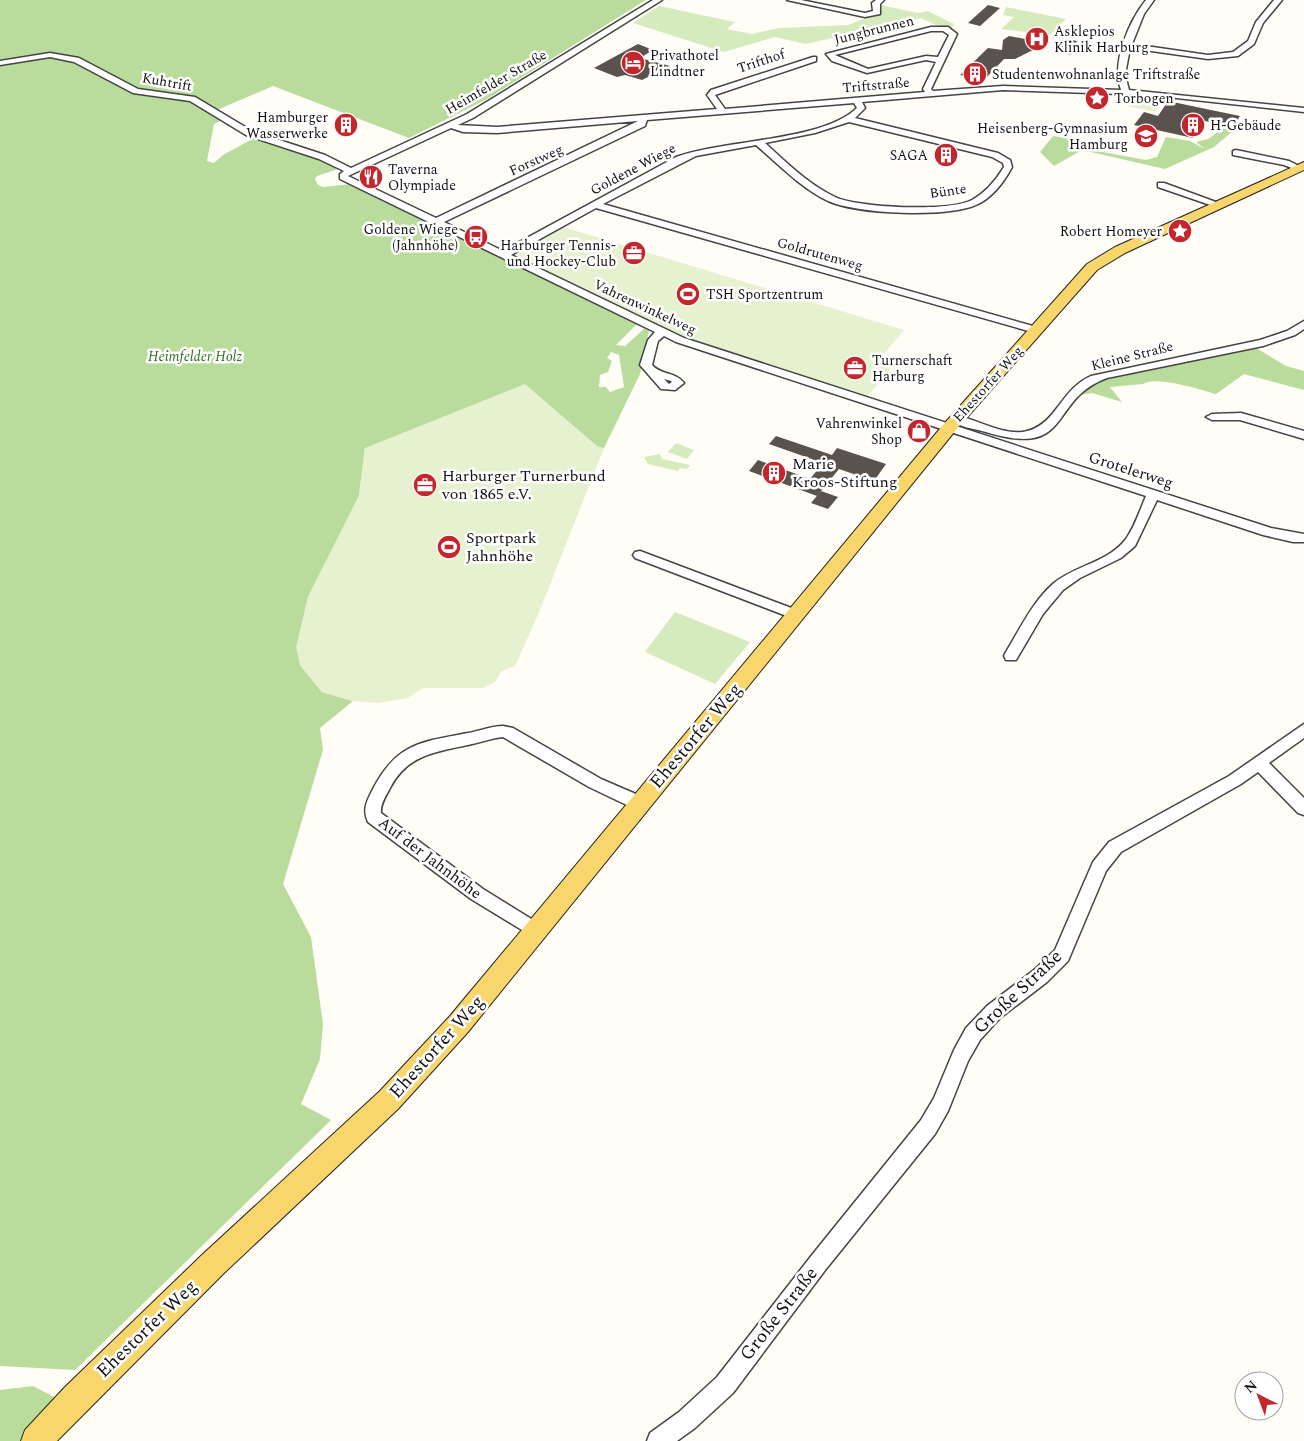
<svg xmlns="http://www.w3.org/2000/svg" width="1304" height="1441" font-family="Spectral,serif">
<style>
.green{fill:#d5ebbd}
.forest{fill:#b9dc9c;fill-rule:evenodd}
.pitch{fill:#e6f2cf}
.building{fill:#5a524d}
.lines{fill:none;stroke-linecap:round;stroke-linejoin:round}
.minor-casing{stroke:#444;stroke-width:3}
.major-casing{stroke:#222;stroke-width:2}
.minor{fill:#fff;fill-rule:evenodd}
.major{fill:#f9d66b;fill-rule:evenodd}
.labels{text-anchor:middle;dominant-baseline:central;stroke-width:5;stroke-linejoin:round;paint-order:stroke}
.far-street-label{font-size:14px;fill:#111;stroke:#fff}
.far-poi-label{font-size:14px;fill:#111;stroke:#fff;text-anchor:start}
.far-park-label{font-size:14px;font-style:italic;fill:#2f6b1f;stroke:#fff}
.poi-label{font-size:16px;fill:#111;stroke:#fff;text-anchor:start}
.street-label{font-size:16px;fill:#111;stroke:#fff}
.near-street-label{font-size:19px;fill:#111;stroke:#fff}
</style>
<rect width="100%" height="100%" fill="#fffdf5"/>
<g class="green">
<polygon points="880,5 918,13 928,11 954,24 951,30 940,27 921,18 806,44 775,37 724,52 633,23 659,6 735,22 727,29 752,34 779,28 848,25 876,14 880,10"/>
<polygon points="1006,7 1066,19 1050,35 1001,29 1014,17 1003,15"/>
<polygon points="676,443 694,450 687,459 668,452"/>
<polygon points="660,454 662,459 690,465 687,469 680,468 678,471 648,464 644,457"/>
<polygon points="675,612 750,642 715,684 645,652"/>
</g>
<g class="forest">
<path d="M0,0H646L487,99L409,138L273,86L210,113L222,120L214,124L207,161L214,163L223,155L254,138L315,157L338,169L317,176L315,179L318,185L323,187L351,184L640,324L649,331L640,374L604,448H365L359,496L308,597L300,665L322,692L353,701L320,728L323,750L283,884L311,937L323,1024L320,1059L301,1104L331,1120L75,1370L0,1366ZM636,325L645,328L625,346L616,345ZM611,352L619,355L624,387L610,392L606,387H599L600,375L608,372L612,361L607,358Z"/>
<polygon points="1224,128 1234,130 1214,147 1165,169 1082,150 1054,166 1040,152 1053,136 1077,140 1085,148 1092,150 1146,160 1157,157 1166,137 1190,141 1205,149 1196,142 1208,139"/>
<path d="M1251,345L1286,366L1304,371V390L1244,374L1216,394C1202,390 1155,375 1143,384L1110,387L1122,402L1092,393L1073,396L1092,380Z"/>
<polygon points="33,1386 54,1397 20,1441 0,1441 0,1390"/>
</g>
<g class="pitch">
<polygon points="1119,96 1160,105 1155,112 1113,103"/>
<polygon points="563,227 904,330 883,355 898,360 867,397 684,337 519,258 519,251"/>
<polygon points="525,384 597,446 604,448 540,610 515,666 502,671 495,682 483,688 423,688 408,698 378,703 353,701 322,692 300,665 296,647 308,597 359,496 365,448"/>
</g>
<g class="building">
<polygon points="988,5 1000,8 980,26 968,23"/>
<polygon points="1009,36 1047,43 1015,59 1004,59 984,80 960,75 988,48 1002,50 1003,40"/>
<polygon points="1067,39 1077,41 1071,55 1055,52 1062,40"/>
<polygon points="638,44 653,50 640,58 670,66 642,80 625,75 617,77 594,68"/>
<polygon points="1168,101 1211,110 1240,116 1233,127 1205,121 1193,138 1134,125 1144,112 1158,116"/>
<polygon points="776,436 832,455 837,448 886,464 874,481 839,469 817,496 749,471 758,460 810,479 823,463 769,444"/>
<polygon points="821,491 838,497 828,509 811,503"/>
</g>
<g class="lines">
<g class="minor-casing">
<g id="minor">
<path d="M653,0H662L473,118L458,125L497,127L717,109L707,95L711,90L813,57H816V61L715,95L725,109L925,92L923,89L936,62L926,60L867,73L832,61L826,54L931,27H948L957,34L931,89L933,91L1003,86L1121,90C1111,63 1129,21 1146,0H1154L1144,14L1132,44L1208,55L1233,52L1248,41L1256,22L1274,0H1282L1263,23L1254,44L1238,56L1208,59L1130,48L1125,75L1129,90L1304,108V112L1149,95L1003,90L862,102L865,108L855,118L998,153L1010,160L1012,167C1004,182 992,198 976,205C946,218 858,214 828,201C801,188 779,165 756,145L696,156L603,204L1040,328V332H1032L596,208L511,255L684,338L1271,528L1304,534V542H1293L1263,535L1157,500L1135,546L1121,558L1080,578L1063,590L1043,614L1016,660H1006L1004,656L1006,652C1020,629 1033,601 1054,583C1076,565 1109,562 1126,539C1135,526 1140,510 1146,496L676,342L664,336L658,341L652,365C661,375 676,372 684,383L675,390L661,389L640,365L648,340L655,332L340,179V174L344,171L319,159L246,135L190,101L133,93L74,62L50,57L0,65V61L50,53L79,58L138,89L195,97L252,131L325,155L351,168L467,114ZM931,31H943L949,35L938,57L926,56L868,69L835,55ZM854,103L857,108C821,142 725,139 676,157L503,251L444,222L645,126L647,120ZM638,121L436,218L348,176L451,128L463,132L497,133ZM849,122L992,157L1003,163L1004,167C996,180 985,193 972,200C948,212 859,208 835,197C808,184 787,163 765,143L815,133ZM664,379L671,381L672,382L669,384Z"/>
<polygon points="787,0 801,0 865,13 873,11 872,3 876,0 884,0 880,4 880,14 865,17"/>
<polygon points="1236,150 1289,161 1303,168 1299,171 1284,165 1233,155 1233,151"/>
<polygon points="1158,183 1164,183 1224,205 1216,207 1158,187"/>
<path d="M1304,321V329L1295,335L1263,346L1107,378C1047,400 1074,459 986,432C976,429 957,427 950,419L956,415C997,426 1026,451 1057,408C1067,395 1075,383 1091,376L1260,340L1287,331Z"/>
<polygon points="1241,413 1304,431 1304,439 1240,420 1212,420 1206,417 1212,414"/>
<polygon points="640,551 802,612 804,615 797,620 792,618 635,558 633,555 635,552"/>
<polygon points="1304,724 1304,738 1269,763 1304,798 1304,815 1298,813 1258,772 1241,784 1121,852 1106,871 1068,961 1047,982 1000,1018 980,1040 968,1061 948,1111 935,1134 826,1269 733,1393 695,1428 677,1441 647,1441 650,1433 679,1412 717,1377 812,1255 921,1120 934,1098 954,1050 966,1028 987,1006 1034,970 1055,950 1093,862 1109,842 1229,776"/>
<path d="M503,726L513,728L601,779L645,798L647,803L645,808L639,809L633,808L589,787L503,737C492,738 482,742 472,744C438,752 408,753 390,788C386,796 380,804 381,813L483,889L541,925L544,930L541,935L535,938L471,899L368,822C362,809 367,801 373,789C397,743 421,742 468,733C480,731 491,726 503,726Z"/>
</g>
</g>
<g class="major-casing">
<polygon id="major" points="1304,162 1304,170 1125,253 1097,270 955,431 468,1032 398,1109 223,1274 57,1441 21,1441 25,1430 65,1387 203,1254 380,1091 450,1016 943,425 1087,264 1115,247"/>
</g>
<use href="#minor" class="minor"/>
<use href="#major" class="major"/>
</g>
<defs>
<g id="hospital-disc" transform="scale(1.25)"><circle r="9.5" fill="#c4262e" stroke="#fff"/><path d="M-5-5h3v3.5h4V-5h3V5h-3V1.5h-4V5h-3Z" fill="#fff"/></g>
<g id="hotel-disc" transform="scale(1.25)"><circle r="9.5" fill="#c4262e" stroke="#fff"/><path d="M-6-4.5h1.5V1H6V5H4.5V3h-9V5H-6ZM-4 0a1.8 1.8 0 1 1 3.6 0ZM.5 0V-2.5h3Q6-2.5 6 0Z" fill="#fff"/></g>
<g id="building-disc" transform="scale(1.25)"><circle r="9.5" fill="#c4262e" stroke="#fff"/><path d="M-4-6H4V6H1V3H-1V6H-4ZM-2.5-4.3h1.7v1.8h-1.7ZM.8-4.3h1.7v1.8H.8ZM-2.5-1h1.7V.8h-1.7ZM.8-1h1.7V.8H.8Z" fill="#fff"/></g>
<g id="sight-disc" transform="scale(1.25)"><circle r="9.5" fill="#c4262e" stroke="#fff"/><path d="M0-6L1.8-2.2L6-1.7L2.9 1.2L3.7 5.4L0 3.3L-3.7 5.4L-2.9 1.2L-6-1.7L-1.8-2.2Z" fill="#fff"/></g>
<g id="school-disc" transform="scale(1.25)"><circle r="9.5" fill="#c4262e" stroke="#fff"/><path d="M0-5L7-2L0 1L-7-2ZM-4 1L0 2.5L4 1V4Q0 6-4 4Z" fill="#fff"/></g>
<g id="restaurant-disc" transform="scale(1.25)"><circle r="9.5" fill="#c4262e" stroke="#fff"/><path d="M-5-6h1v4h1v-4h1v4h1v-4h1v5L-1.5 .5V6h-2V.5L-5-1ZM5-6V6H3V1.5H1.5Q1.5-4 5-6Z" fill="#fff"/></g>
<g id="bus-disc" transform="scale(1.25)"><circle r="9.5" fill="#c4262e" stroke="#fff"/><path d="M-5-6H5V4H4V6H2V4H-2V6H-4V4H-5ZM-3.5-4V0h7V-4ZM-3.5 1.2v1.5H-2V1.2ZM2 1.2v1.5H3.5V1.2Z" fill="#fff"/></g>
<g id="office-disc" transform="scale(1.25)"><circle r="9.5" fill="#c4262e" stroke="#fff"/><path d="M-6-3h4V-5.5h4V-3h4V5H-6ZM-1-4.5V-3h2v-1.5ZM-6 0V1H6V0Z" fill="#fff"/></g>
<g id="stadium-disc" transform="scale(1.25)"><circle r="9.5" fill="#c4262e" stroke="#fff"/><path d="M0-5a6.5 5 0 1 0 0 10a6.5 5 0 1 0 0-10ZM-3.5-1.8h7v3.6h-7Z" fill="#fff"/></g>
<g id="shop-disc" transform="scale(1.25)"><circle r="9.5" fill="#c4262e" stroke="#fff"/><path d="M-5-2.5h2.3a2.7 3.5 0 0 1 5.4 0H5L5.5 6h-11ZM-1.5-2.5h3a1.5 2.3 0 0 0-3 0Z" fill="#fff"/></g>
</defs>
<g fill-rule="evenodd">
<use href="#hospital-disc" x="1037" y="39"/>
<use href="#hotel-disc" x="633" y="63"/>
<use href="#building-disc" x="975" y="74"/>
<use href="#sight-disc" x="1097" y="98"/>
<use href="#building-disc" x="346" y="125"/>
<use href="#building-disc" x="1193" y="125"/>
<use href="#school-disc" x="1146" y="136"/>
<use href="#building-disc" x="946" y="155"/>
<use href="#restaurant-disc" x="371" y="177"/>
<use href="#sight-disc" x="1180" y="231"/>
<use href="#bus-disc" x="476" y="237"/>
<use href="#office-disc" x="634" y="253"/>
<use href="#stadium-disc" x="688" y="294"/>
<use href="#office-disc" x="855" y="368"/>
<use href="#shop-disc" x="919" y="431"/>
<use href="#building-disc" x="774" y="473"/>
<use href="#office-disc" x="425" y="485"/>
<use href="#stadium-disc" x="449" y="547"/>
</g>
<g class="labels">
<g class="far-street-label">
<text transform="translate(874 30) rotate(-14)">Jungbrunnen</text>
<text transform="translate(761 61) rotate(-18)">Trifthof</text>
<text transform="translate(167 82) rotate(10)">Kuhtrift</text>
<text transform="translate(496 82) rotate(-30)">Heimfelder Straße</text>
<text transform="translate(876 85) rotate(-5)">Triftstraße</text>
<text transform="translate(536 160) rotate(-24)">Forstweg</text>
<text transform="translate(633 169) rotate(-28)">Goldene Wiege</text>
<text transform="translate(948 191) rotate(-8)">Bünte</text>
<text transform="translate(820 254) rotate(16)">Goldrutenweg</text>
<text transform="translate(645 307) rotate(25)">Vahrenwinkelweg</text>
<text transform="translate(1132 356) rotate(-14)">Kleine Straße</text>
<text transform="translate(988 384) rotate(-48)">Ehestorfer Weg</text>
</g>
<g class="far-poi-label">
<text x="1054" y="31">Asklepios<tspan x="1054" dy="16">Klinik Harburg</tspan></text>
<text x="650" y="55">Privathotel<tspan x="650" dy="16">Lindtner</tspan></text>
<text x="992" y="74">Studentenwohnanlage Triftstraße</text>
<text x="1114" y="98">Torbogen</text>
<text x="328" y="117" text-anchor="end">Hamburger<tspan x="328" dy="16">Wasserwerke</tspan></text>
<text x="1210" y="125">H-Gebäude</text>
<text x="1128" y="128" text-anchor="end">Heisenberg-Gymnasium<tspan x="1128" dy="16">Hamburg</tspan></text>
<text x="928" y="155" text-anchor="end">SAGA</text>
<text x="388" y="169">Taverna<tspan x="388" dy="16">Olympiade</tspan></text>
<text x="458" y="229" text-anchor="end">Goldene Wiege<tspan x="458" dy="16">(Jahnhöhe)</tspan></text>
<text x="1162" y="231" text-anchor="end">Robert Homeyer</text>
<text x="616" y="245" text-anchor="end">Harburger Tennis-<tspan x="616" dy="16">und Hockey-Club</tspan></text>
<text x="706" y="294">TSH Sportzentrum</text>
<text x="872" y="360">Turnerschaft<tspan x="872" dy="16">Harburg</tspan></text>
<text x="902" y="423" text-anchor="end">Vahrenwinkel<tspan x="902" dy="16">Shop</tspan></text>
</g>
<g class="far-park-label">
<text x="195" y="356">Heimfelder Holz</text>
</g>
<g class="poi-label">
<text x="792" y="464">Marie<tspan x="792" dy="18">Kroos-Stiftung</tspan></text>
<text x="442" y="476">Harburger Turnerbund<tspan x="442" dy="18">von 1865 e.V.</tspan></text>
<text x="466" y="538">Sportpark<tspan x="466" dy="18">Jahnhöhe</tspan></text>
</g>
<g class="street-label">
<text transform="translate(1131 470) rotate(18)">Grotelerweg</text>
<text transform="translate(430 858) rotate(37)">Auf der Jahnhöhe</text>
</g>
<g class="near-street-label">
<text transform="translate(696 736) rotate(-50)">Ehestorfer Weg</text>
<text transform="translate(1018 992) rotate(-43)">Große Straße</text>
<text transform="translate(437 1047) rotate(-48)">Ehestorfer Weg</text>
<text transform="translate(779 1314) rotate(-52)">Große Straße</text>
<text transform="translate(147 1329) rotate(-44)">Ehestorfer Weg</text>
</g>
</g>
<g transform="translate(1259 1396) rotate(318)"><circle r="24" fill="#ffffff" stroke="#a0a0a0"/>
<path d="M0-4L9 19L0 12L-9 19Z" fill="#c4262e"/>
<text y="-8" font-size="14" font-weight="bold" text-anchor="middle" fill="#111111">N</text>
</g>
</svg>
